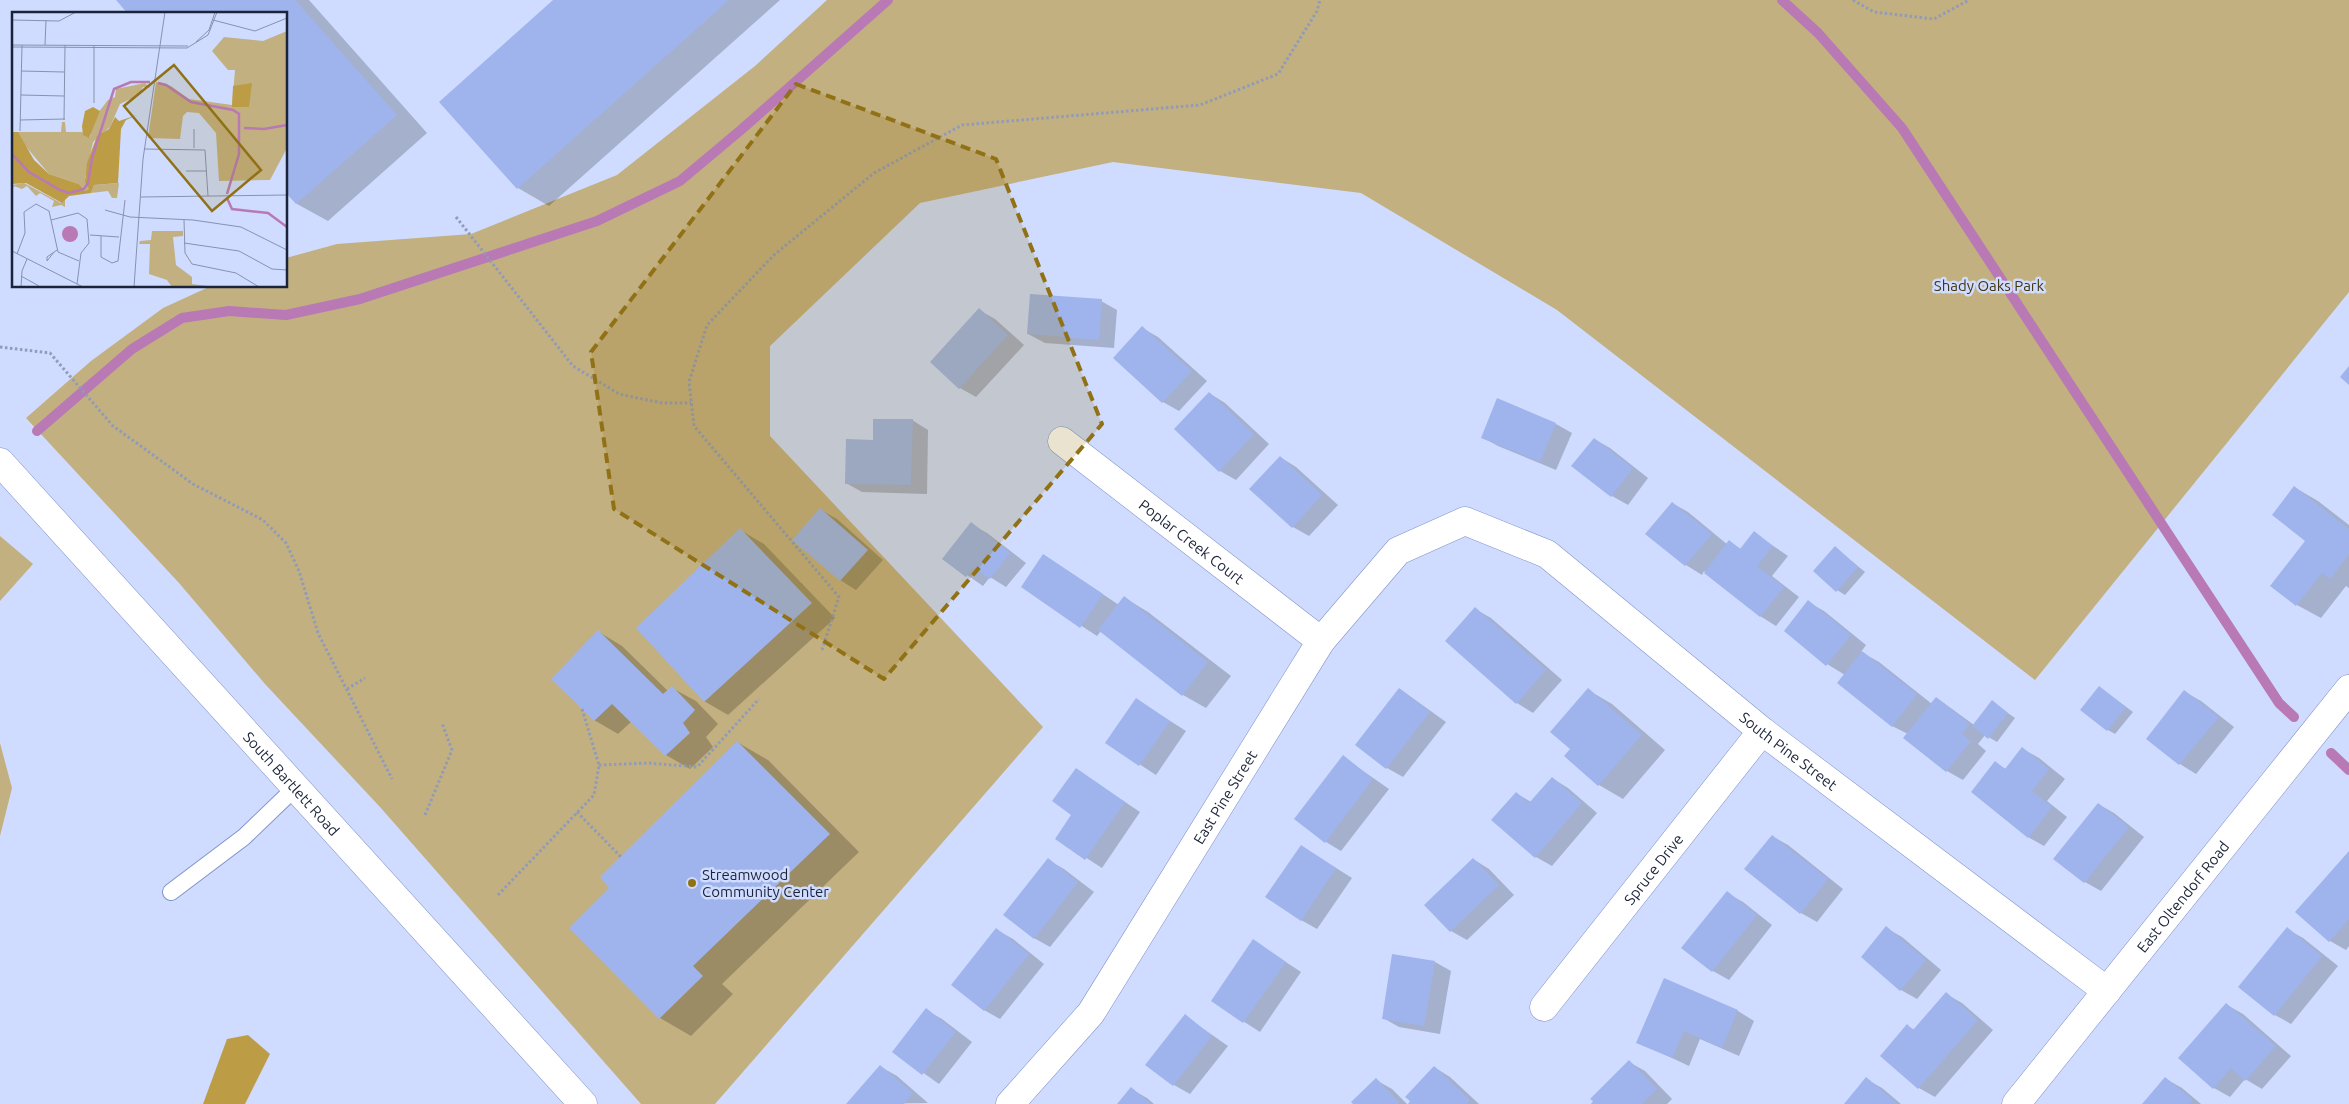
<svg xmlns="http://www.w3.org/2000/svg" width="2349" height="1104" font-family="Ubuntu,sans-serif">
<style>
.green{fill:#c3b080}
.forest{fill:#bd9c46}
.shadow{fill:#0003}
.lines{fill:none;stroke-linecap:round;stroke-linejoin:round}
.stream{stroke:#b879b5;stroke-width:10}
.building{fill:#9fb4ec}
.service-casing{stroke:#8094ca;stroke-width:18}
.minor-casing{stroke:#8094ca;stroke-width:29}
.secondary-casing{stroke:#8094ca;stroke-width:29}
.path{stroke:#909bb9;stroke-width:3;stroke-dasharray:2.5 2.5;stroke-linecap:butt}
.service{stroke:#fff;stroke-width:16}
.minor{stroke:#fff;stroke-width:28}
.secondary{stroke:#fff;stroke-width:28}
.marked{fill:#907116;fill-opacity:0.2;stroke:#907116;stroke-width:4;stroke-dasharray:10 6;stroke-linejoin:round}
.poi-dot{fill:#907116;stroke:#cfdcff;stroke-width:2}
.labels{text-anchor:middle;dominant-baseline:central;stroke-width:5;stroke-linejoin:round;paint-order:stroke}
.park-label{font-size:15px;fill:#433510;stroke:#cfdcff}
.street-label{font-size:15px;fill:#1b2338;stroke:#cfdcff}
.poi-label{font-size:15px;fill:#1b2338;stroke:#cfdcff;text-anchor:start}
.inset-river{fill:none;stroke:#b879b5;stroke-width:2.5}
.inset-road{fill:none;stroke:#8792af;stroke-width:1}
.view{fill:#907116;fill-opacity:0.15;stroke:#907116;stroke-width:2.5}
.inset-edge{fill:none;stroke:#1b2338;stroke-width:2.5}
</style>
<rect width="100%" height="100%" fill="#cfdcff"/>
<g class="green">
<polygon points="827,0 2349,0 2349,292 2035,680 1557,310 1361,193 1113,162 920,203 770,346 770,436 1043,727 715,1104 641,1104 380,807 265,684 179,583 26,418 91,361 163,308 211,286 286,286 286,258 337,244 471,234 617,175 755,66"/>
<polygon points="0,536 33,564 0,601"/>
<polygon points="0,743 12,788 0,836"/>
</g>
<polygon class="forest" points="248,1035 270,1054 245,1104 203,1104 227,1039"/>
<g class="shadow">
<polygon points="118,0 309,0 427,133 328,221 297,204 286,191 286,14"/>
<polygon points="555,0 780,0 549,206 518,188 441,102"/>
<polygon points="1101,301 1117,310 1114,348 1045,343 1028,334"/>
<polygon points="979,310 995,319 1024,345 976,397 960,388 932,362"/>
<polygon points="1142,328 1158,337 1207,381 1179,411 1163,402 1115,358"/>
<polygon points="1209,393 1225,403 1269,444 1236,480 1220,471"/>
<polygon points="912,420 928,430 927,494 862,492 846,483 874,441"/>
<polygon points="1556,424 1572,433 1556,470 1498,446 1482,437"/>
<polygon points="1594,439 1610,448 1648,478 1628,505 1612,496"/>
<polygon points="1280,457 1296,467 1338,505 1309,536 1293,527"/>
<polygon points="2294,487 2318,501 2349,525 2349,588 2346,586 2321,618 2297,605 2307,541"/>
<polygon points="1672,503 1688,512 1728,545 1730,542 1741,549 1754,533 1788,556 1772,576 1799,597 1776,626 1760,616 1704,571 1702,575 1686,565 1647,534"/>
<polygon points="821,510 837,519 883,560 856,590 840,580"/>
<polygon points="971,524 987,533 1026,563 1006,587 990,577 983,586 944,559"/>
<polygon points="740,530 764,544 835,618 728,715 704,701"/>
<polygon points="1836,548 1865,572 1845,595 1837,590"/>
<polygon points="1044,555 1119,605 1125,598 1148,612 1231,676 1206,708 1183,695 1101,631 1097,636 1022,587"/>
<polygon points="1808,602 1824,611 1866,645 1861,652 1879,662 1932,704 1937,698 1974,725 1992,702 2015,718 1997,742 1985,735 1978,744 1986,751 1963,780 1947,771 1908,734 1892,726 1845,675 1827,664"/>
<polygon points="1475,609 1491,618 1562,680 1533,713 1517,703 1447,641"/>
<polygon points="599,632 622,646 668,691 672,688 696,701 718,724 706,737 713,747 690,769 666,755 631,722 618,734 594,720"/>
<polygon points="2099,687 2133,712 2115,734 2108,730"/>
<polygon points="1400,689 1446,722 1403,777 1387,768"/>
<polygon points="1588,690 1612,704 1665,750 1623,799 1599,785 1565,756 1572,749"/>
<polygon points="2185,692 2201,701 2234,727 2196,774 2180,764 2147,738"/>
<polygon points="1137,700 1186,731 1156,775 1107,743"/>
<polygon points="737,742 768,760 859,852 722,984 733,994 691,1036 660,1018 610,889"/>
<polygon points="2023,749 2039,758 2065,779 2047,801 2067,817 2044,846 2028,837 1995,763 2006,769"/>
<polygon points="1343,757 1389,789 1341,851 1326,842"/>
<polygon points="1076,769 1140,812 1102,868 1057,839 1073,814"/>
<polygon points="1552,778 1568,788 1597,813 1552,866 1536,857 1516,793 1531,802"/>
<polygon points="2098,804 2114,813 2144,837 2101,891 2085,882"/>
<polygon points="1772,836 1788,845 1843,889 1817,922 1801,913"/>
<polygon points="1301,846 1352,878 1317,929 1301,920"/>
<polygon points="2349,853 2349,946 2346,950 2330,941"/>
<polygon points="1473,859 1489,869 1514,895 1467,940 1451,931 1425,905"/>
<polygon points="1048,860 1064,869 1094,892 1050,947 1034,938"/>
<polygon points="1727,893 1743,902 1772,925 1729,980 1713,971 1683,947"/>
<polygon points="1886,928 1902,937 1941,970 1917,999 1901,990"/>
<polygon points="2287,929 2303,938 2338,966 2291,1024 2275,1015 2240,987"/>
<polygon points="997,930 1013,939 1044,964 1000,1019 984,1010"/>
<polygon points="1254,941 1301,972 1260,1032 1212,1001"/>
<polygon points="1435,962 1451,971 1440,1034 1399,1027 1383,1018"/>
<polygon points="1664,980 1738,1011 1754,1021 1739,1056 1700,1039 1689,1066 1638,1042"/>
<polygon points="1946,994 1962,1003 1993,1030 1935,1097 1919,1088 1907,1026 1915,1030"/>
<polygon points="2227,1005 2243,1014 2291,1056 2262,1089 2245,1079 2230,1097 2214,1088"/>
<polygon points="926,1010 942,1019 972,1042 939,1084 894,1052"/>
<polygon points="1185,1016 1228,1046 1190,1094 1174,1085"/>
<polygon points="1629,1062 1645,1071 1672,1099 1667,1104 1593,1104"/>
<polygon points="881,1067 897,1076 928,1103 848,1104"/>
<polygon points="1434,1067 1450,1077 1479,1104 1410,1104"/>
<polygon points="1866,1079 1882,1088 1901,1104 1846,1104"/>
<polygon points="2166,1079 2182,1088 2201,1104 2144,1104"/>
<polygon points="1376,1080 1392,1089 1407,1104 1355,1104"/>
<polygon points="1131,1089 1147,1098 1154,1104 1119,1104"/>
</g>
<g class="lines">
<g class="stream">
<polyline points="1782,0 1818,33 1902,128 2279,703 2294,717"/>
<polyline points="37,431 132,349 182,318 229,311 286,315 360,299 597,221 680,181 742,129 888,0"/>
<polyline points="2331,753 2349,770"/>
</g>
</g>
<g class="building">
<polygon points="116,0 295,0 397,115 296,204 286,193 286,14 128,14"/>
<polygon points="553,0 729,0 517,189 439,102"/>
<polygon points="1030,294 1102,299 1099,340 1027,334"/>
<polygon points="979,308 1008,335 959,389 930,362"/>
<polygon points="1142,326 1192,371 1162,403 1113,358"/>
<polygon points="2349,366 2349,385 2340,377"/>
<polygon points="1209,392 1254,434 1219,472 1174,429"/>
<polygon points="1497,398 1556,423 1540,462 1481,438"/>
<polygon points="873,419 913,419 911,485 845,484 846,439 873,440"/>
<polygon points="1594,438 1633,468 1611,497 1571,466"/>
<polygon points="1280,456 1322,495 1292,528 1249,489"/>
<polygon points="2294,486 2349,529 2349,554 2330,579 2322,573 2296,606 2270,586 2305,541 2272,515"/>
<polygon points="1672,502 1712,534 1685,566 1645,534"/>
<polygon points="820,508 868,550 840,581 792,540"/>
<polygon points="971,522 1010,553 990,579 974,567 966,577 942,559"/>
<polygon points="740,528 812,603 704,702 636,628"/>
<polygon points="1754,531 1773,546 1757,566 1784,587 1760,617 1704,573 1729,540 1740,549"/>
<polygon points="1835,546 1858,567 1836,592 1813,571"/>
<polygon points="1043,554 1103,594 1080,628 1021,587"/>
<polygon points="1124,596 1208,662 1182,696 1098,630"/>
<polygon points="1808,600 1851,635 1826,666 1784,631"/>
<polygon points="1475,607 1546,670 1516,704 1445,641"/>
<polygon points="598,630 663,694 672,686 695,710 683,723 690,733 665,756 612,704 594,721 551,679"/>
<polygon points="1862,651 1917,694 1892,727 1837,683"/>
<polygon points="2099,686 2126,707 2107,731 2080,710"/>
<polygon points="1399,688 1430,712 1386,769 1355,745"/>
<polygon points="1588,688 1642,735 1598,786 1564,756 1570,749 1550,732"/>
<polygon points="2184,690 2219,717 2179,765 2146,739"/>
<polygon points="1936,697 1970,724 1962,734 1971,741 1946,772 1903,738"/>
<polygon points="1136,698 1170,721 1139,766 1105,743"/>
<polygon points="1992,700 2008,713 1988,739 1972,726"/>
<polygon points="737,741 830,834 693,966 703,976 659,1019 569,928 609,888 600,877"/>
<polygon points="2022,747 2049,769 2032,791 2052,807 2028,838 1971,792 1995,761 2005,769"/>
<polygon points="1343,755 1373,779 1325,843 1294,819"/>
<polygon points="1076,768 1125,802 1085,860 1055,839 1071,815 1052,801"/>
<polygon points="1552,777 1582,803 1535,858 1491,820 1516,792 1529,803"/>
<polygon points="2098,803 2129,827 2084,883 2053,859"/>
<polygon points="1772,835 1828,879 1800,914 1744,869"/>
<polygon points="1301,845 1336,868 1301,921 1265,897"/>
<polygon points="2349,851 2349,919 2329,942 2295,912"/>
<polygon points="1048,858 1078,882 1034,939 1003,915"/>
<polygon points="1473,858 1499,885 1450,932 1424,905"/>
<polygon points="1727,891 1757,915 1712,972 1681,948"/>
<polygon points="1886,926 1926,960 1900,991 1861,957"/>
<polygon points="2287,927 2322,956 2274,1016 2238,987"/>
<polygon points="996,928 1029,954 984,1011 951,985"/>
<polygon points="1253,939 1286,962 1243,1023 1211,1001"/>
<polygon points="1392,954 1435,961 1424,1026 1382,1019"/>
<polygon points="1664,978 1738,1010 1722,1048 1684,1031 1672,1058 1636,1043"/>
<polygon points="1946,992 1978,1020 1918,1089 1880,1056 1907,1024 1913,1030"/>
<polygon points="2226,1003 2276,1046 2245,1081 2231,1068 2213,1089 2178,1058"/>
<polygon points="926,1008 956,1032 922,1075 892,1052"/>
<polygon points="1185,1014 1212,1036 1173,1086 1145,1065"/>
<polygon points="1629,1060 1657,1089 1642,1104 1591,1104 1593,1101 1590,1099"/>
<polygon points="880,1065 913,1093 904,1104 846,1104"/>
<polygon points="1434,1066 1470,1100 1467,1104 1408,1104 1410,1101 1405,1097"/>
<polygon points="1866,1077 1898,1104 1844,1104"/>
<polygon points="2165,1077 2193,1100 2190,1104 2142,1104"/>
<polygon points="1376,1078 1399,1102 1397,1104 1353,1104 1351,1102"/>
<polygon points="1131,1087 1151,1104 1117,1104"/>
</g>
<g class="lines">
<g class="service-casing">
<polyline id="service" points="171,892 244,837 296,787"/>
</g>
<g class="minor-casing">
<g id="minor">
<path id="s1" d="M1062,441L1321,641"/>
<path id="s2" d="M1544,1007L1762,731"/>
<path id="s3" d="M1010,1104L1091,1013L1321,641L1398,551L1465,521L1547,554L1762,731L2107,991"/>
<path id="s4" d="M2016,1104L2349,689"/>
</g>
</g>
<g class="secondary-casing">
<g id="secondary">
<path id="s5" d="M0,462L583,1104"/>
</g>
</g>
<g class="path">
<polyline points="1853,0 1874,12 1934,19 1969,0"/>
<polyline points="456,217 573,366 619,394 662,403 691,403"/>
<polyline points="0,347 50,353 113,426 193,484 263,520 286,543 299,571 318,633 392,779"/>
<polyline points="822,650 839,597 694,426 689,382 707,325 774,255 874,173 962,125 1200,105 1278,74 1317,11 1320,0"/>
<polyline points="347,689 365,678"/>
<polyline points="599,765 648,763 697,767 759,699"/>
<polyline points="577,812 621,857"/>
<polyline points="425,815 452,750 442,723"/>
<polyline points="498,895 594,795 599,765 582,709"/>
</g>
<use href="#service" class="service"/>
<use href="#minor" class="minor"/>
<use href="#secondary" class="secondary"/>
</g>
<path class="marked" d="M796,84L996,159L1102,424L884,679L614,509L591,352Z"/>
<circle class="poi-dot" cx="692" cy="883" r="5"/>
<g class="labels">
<g class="park-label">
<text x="1989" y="285">Shady Oaks Park</text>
</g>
<g class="street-label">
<text stroke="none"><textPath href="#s1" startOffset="164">Poplar Creek Court</textPath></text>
<text stroke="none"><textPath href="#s3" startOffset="1151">South Pine Street</textPath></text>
<text stroke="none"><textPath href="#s5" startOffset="434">South Bartlett Road</textPath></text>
<text stroke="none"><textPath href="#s3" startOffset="376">East Pine Street</textPath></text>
<text stroke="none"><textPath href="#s2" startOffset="176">Spruce Drive</textPath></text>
<text stroke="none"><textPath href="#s4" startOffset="266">East Oltendorf Road</textPath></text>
</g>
<g class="poi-label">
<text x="702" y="874">Streamwood<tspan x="702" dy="17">Community Center</tspan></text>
</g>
</g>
<g transform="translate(12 12)">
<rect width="275" height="275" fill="#cfdcff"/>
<path d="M275,19V136L258,168L207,169L204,121L187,101L175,100L171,104L168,127L136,126L144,70L159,74L177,87L220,93L223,58H216L200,39L212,25L251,29ZM133,71L138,76L131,75L127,83L108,92L98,115L81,130L73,166L78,177L73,179L67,172L37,162L6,125V120H49L50,110H53L54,120H70L78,125L82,106L96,88L103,85L104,77ZM12,171L49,191L53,187V195L49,193L40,195L42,189L28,181L24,184L15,174L10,177L2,174L0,179V173ZM107,171L105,186H100L96,179L79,181L82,173ZM140,219H171V224L161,225L164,253L180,265V272L204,275H160L155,268L137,262L138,232H127L128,229L139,228Z" fill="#c3b080"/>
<path d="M240,71L237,95H220L221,74ZM81,95L88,99L77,126L71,123L70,114L73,99ZM125,103L114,108L109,117L106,171L82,173L79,181L57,184L50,191L14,171L0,172V120H6L22,148L37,162L67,172L73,179L77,177L73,170L75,151L85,124L97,117L103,105L107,109Z" fill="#bd9c46"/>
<path d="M50 222a8 8 0 1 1 16 0a8 8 0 1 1-16 0Z" fill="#b879b5"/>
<path class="inset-river" d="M146,71L154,73L179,90L221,98L227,102V142L215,182M232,116L252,117L275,113M0,142L17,160L48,178L57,181L72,177L76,171L80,146L102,77L119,70H138M215,186L220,197L256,201L275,215"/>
<path class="inset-road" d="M0,8L47,9L64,0M201,8L243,19L275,6M184,30L197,18L203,0M0,33L176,34M33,33L34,8M82,33V91M0,35L175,36L196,23L205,0M9,59L52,60M9,83L52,84M8,108L53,107M52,108L53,33M182,117V136M8,119L10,33M132,137L193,138L196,184M174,159H195M129,185L275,183M93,198L118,205L181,208L229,215L275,238M39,208L66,201L75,207L77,231L69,241L65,272M172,208L173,241L180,252L224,261L247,275M78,223L107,225M89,224V245L100,251L106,249L113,188M172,231L227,239L260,257L275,258M0,239L71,275M42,240L35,249V245L45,238M5,242L13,221L12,200L24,192L37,199L46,240L67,249M9,264L27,274M9,275L10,259L15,247M122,275L131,147L153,0"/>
<path class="view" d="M162,53L249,158L200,199L112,94Z"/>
<rect width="275" height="275" class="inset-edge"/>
</g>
</svg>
